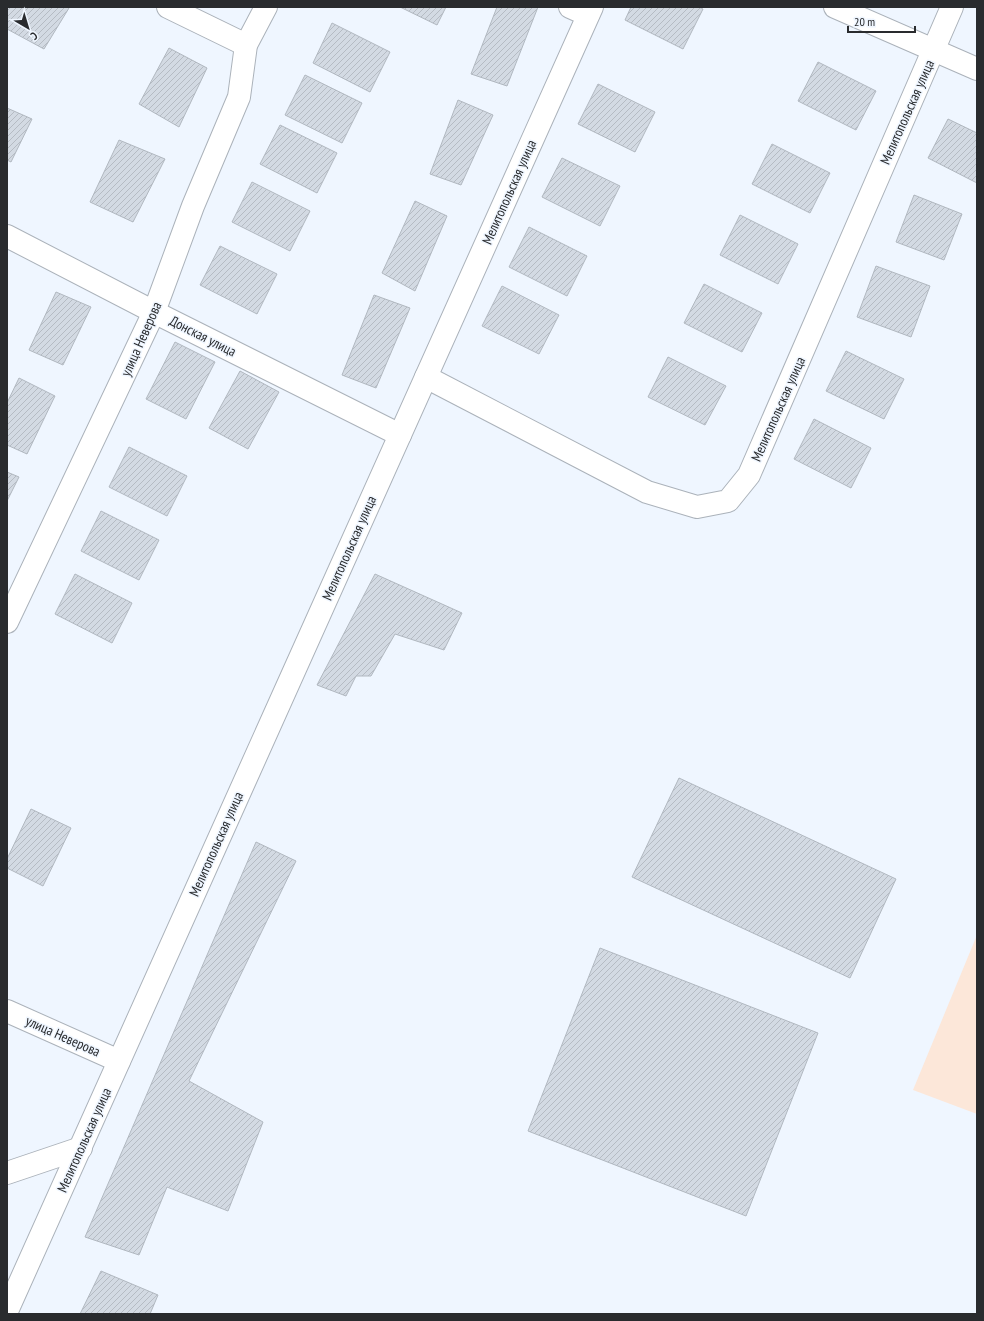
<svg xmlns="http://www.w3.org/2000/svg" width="984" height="1321" font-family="'PT Sans Narrow',sans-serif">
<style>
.industrial{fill:#fce7d9}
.building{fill:url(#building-hatch);stroke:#b1b8c0}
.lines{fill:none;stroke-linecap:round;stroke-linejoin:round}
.minor-casing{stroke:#abb2ba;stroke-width:24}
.tertiary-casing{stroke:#abb2ba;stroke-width:24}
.minor{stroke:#fff;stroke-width:22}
.tertiary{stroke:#fff;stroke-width:22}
.labels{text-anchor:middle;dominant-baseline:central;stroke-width:3;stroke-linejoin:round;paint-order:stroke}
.street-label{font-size:14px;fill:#292b2e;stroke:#eff6ff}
</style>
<defs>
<pattern id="building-hatch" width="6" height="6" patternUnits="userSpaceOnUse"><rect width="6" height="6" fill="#d3dae3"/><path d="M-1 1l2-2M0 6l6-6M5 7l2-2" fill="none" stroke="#b5bbc3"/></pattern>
</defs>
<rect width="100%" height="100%" fill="#eff6ff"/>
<polygon class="industrial" points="977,935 977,1114 913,1090"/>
<g class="building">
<polygon points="7,7 66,7 69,8 44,49 7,29"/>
<polygon points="400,7 446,7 437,25"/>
<polygon points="497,7 538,7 507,86 471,74"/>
<polygon points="631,7 699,7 703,9 683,49 625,20"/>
<polygon points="332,23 390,52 370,92 313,63"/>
<polygon points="169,48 207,68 179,127 139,104"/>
<polygon points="818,62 876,91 856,130 798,101"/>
<polygon points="305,75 362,103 342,143 285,115"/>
<polygon points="598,84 655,112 635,152 578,124"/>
<polygon points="458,100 493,115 461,185 430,174"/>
<polygon points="7,108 32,119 11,162 7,160"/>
<polygon points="948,119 977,133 977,183 928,158"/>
<polygon points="280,125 337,153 317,193 260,164"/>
<polygon points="119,140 165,159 133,222 90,202"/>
<polygon points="772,144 830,173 810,213 752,184"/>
<polygon points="562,158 620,186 600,226 542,197"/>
<polygon points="252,182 310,211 290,251 232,222"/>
<polygon points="914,195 962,214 944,260 896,242"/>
<polygon points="415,201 447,216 415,291 382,273"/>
<polygon points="740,215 798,244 778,284 720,255"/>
<polygon points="529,227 587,256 567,296 509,267"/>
<polygon points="220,246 277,274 257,314 200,285"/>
<polygon points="876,266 930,286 911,337 857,317"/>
<polygon points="704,284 762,313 742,352 684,323"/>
<polygon points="502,286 559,315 539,354 482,326"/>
<polygon points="56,292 91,307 63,365 29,350"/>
<polygon points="374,295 410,308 376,388 342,375"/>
<polygon points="175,342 215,362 186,419 146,399"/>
<polygon points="846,351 904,379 884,419 826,391"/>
<polygon points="668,357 726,386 705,425 648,397"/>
<polygon points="240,371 279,392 248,449 209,428"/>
<polygon points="19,378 55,396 27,454 7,445 7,403"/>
<polygon points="814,419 871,448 851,488 794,459"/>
<polygon points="129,447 187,476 167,516 109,487"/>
<polygon points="7,472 19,477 7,501"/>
<polygon points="101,511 159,540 139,580 81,551"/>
<polygon points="75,574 132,603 112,643 55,614"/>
<polygon points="375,574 462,613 444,650 395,634 371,676 356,676 346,696 317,685"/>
<polygon points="679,778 896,879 850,978 632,877"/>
<polygon points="31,809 71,828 43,886 7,868 7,859"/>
<polygon points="256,842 296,861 189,1081 263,1122 228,1211 167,1187 139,1255 85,1237"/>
<polygon points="600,948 818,1033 746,1216 528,1131"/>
<polygon points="101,1271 158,1295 150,1314 80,1314"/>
</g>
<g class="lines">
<g class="minor-casing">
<g id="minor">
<polyline points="168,7 246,45"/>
<polyline points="570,7 588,15"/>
<polyline points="835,7 977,69"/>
<polyline points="7,236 154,312 400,435"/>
<polyline points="426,377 647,492 697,507 728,501 749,475 952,7"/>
<polyline points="7,622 154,312 193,206 239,97 246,45 266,7"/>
<polyline points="7,1011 119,1061"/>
<polyline points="7,1173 81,1148"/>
</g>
</g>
<g class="tertiary-casing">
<polyline id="tertiary" points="7,1311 592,7"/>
</g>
<use href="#minor" class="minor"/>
<use href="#tertiary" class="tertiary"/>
</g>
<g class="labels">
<g class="street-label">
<text transform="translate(907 112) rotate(-66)">Мелитопольская улица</text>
<text transform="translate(509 192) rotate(-66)">Мелитопольская улица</text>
<text transform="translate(203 336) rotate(27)">Донская улица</text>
<text transform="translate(141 339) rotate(-66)">улица Неверова</text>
<text transform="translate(778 409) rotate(-66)">Мелитопольская улица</text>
<text transform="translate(349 548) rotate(-66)">Мелитопольская улица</text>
<text transform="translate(216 844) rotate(-66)">Мелитопольская улица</text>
<text transform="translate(63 1036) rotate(24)">улица Неверова</text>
<text transform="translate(84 1140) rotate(-66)">Мелитопольская улица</text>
</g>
</g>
<rect width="984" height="1321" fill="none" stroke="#292b2e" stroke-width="16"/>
<g transform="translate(28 28) rotate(142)" stroke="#eff6ff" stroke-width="3" paint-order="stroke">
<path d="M0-3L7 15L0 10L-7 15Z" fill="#292b2e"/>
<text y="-6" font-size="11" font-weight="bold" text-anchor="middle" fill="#292b2e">С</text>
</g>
<path d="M848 26v6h67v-6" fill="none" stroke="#292b2e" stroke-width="2"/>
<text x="854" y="26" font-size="12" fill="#292b2e" stroke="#eff6ff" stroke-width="3" paint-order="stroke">20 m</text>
</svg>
